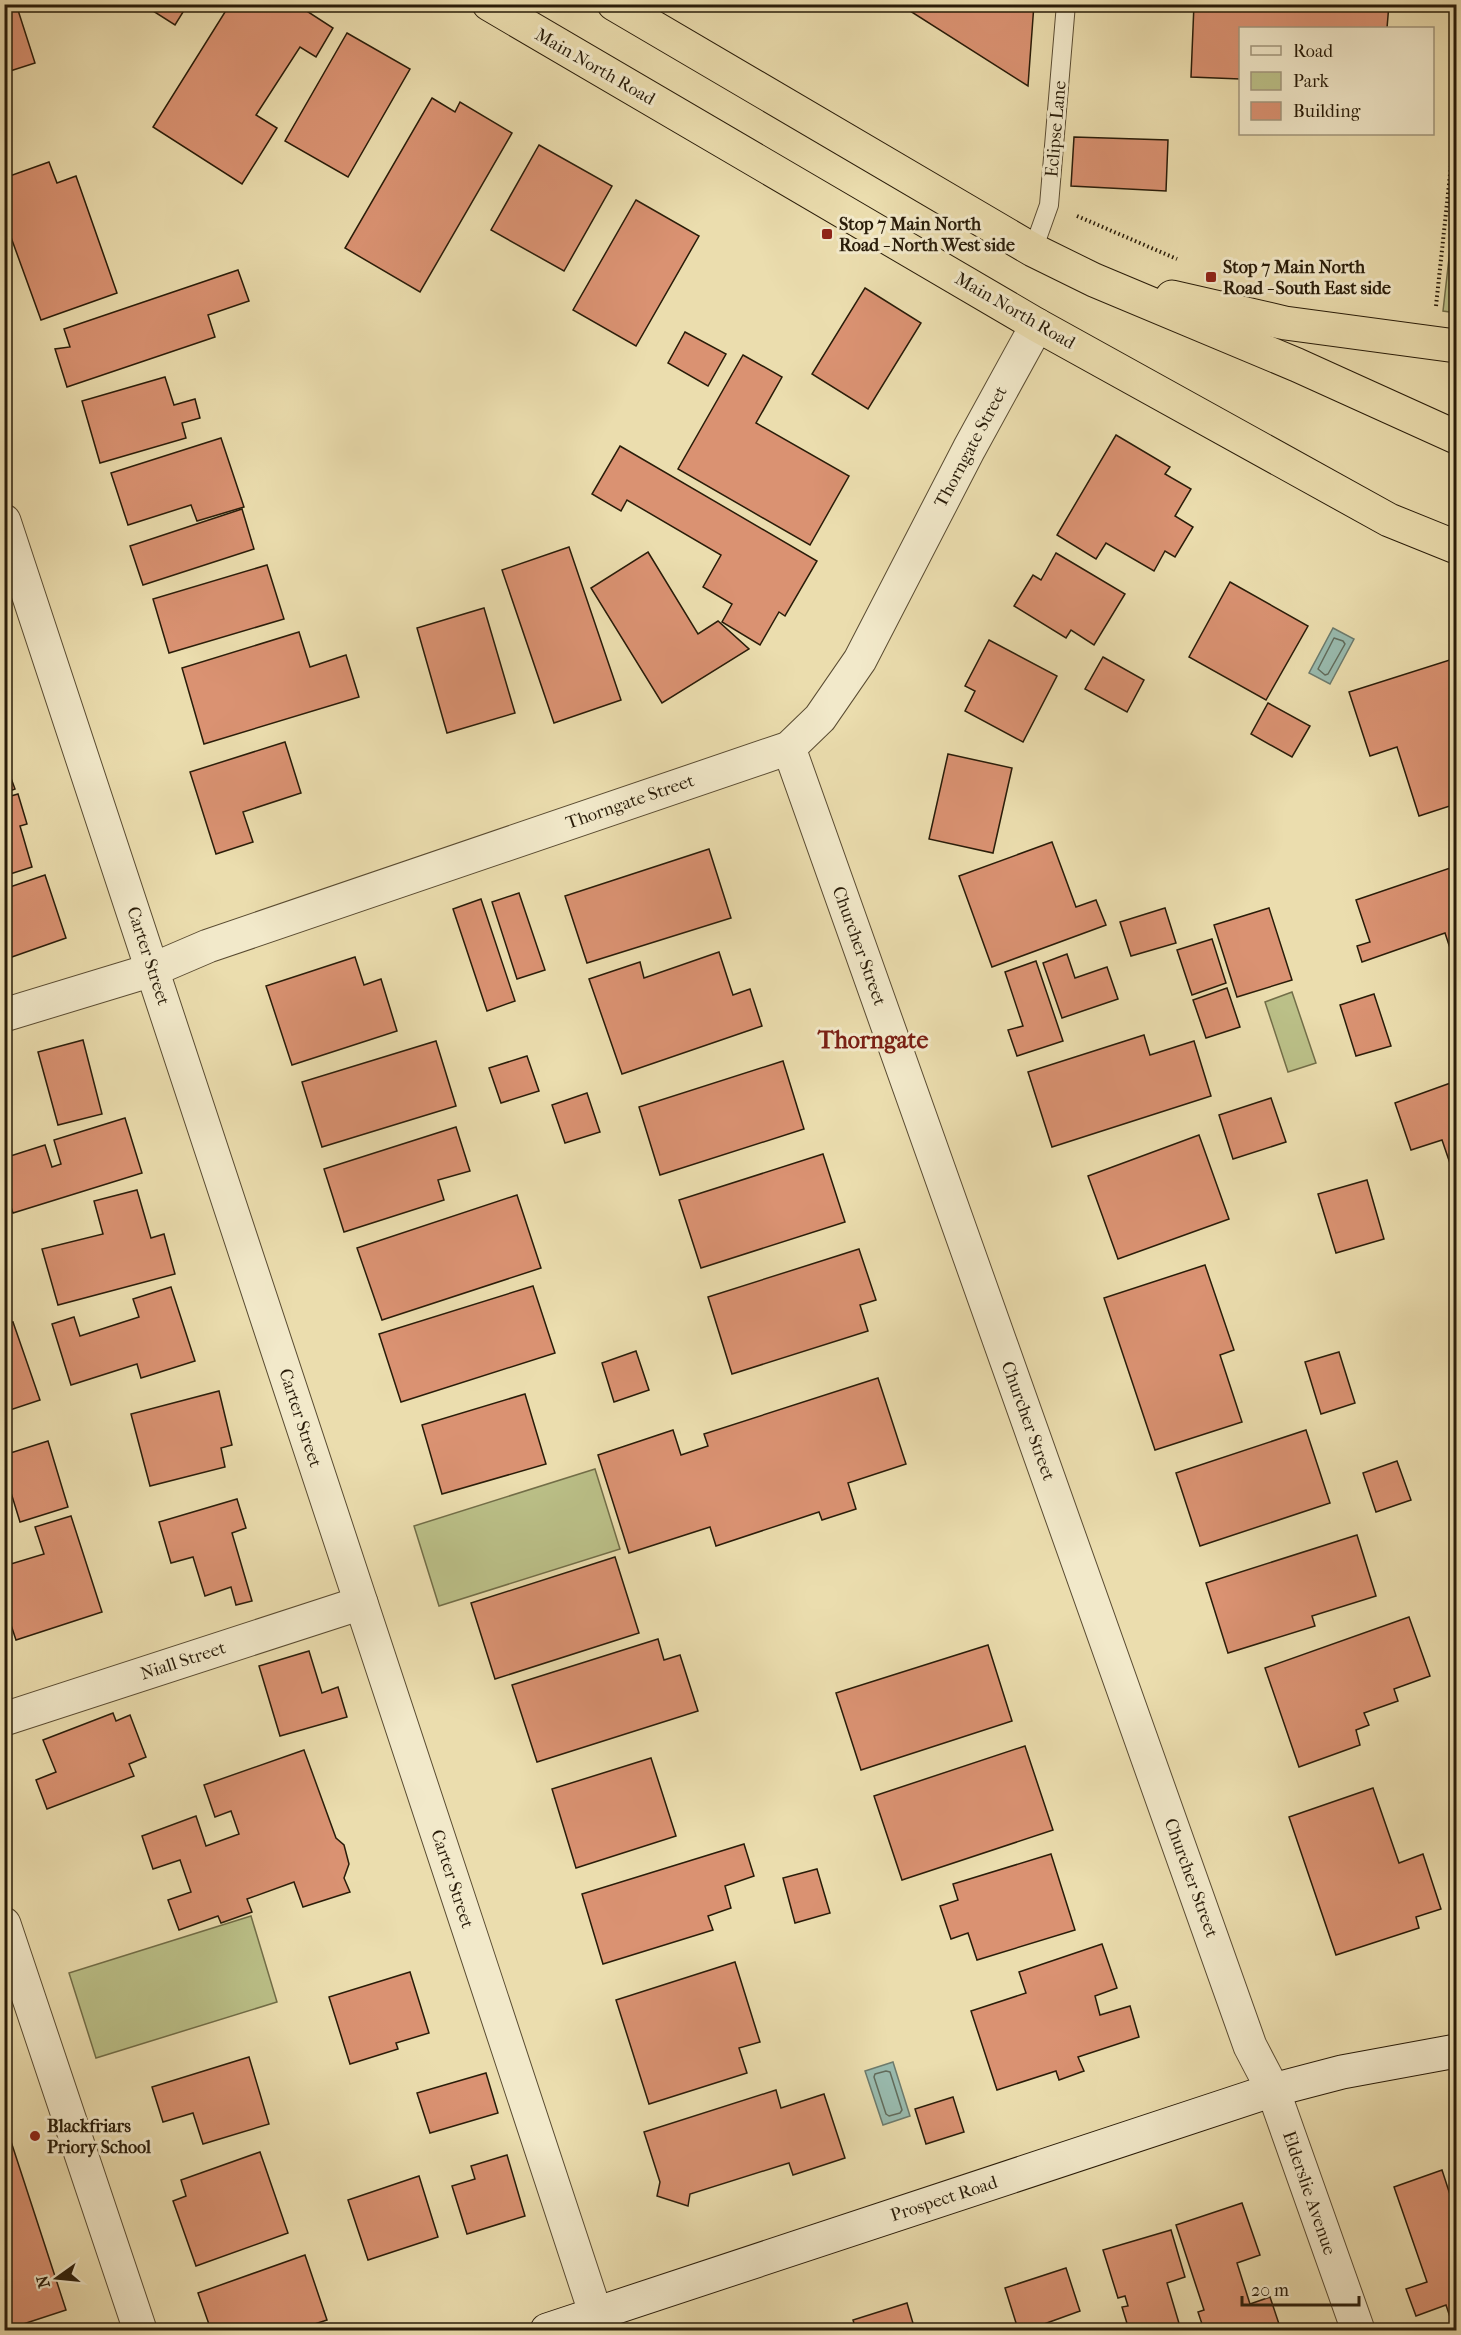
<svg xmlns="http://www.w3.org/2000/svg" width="1461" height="2335" font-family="'IM FELL French Canon',serif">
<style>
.green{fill:#bbc088;stroke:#726e48;stroke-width:1.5}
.water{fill:#99bbaf;stroke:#6c7b6d;stroke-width:1.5}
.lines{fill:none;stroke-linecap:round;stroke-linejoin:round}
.shore{stroke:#616c5c;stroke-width:1.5}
.building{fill:#da9272;stroke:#291c09;stroke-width:1.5}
.service-casing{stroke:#5a4c32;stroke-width:20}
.minor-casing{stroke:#5a4c32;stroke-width:35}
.secondary-casing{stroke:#291c09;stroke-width:35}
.trunk-casing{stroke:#291c09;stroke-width:35}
.path{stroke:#291c09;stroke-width:4;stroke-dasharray:1.5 3;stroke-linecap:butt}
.service{stroke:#f2e9ca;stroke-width:18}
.minor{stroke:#f2e9ca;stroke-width:33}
.secondary{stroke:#f2e9ca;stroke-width:33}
.trunk{stroke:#ebddae;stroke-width:33}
.poi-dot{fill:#8f2418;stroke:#f2e9ca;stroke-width:2}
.labels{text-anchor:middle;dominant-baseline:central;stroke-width:6;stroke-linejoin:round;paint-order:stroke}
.street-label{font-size:18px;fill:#291c09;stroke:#f2e9ca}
.poi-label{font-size:18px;font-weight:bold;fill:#291c09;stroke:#f2e9ca;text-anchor:start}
.district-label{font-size:24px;font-weight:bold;fill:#7a1f14;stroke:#f2e9ca}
</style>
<rect width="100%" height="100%" fill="#ebddae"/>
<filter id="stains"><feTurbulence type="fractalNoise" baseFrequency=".00333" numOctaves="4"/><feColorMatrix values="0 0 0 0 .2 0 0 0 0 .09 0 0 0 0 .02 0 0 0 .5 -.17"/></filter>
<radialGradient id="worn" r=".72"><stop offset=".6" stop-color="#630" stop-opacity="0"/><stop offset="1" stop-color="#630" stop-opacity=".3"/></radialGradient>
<g class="green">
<polygon points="1456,197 1456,313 1443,311"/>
<polygon points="1292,992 1316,1063 1288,1072 1265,1002"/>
<polygon points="595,1469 620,1549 439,1606 414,1526"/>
<polygon points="251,1916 277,2002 96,2058 69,1973"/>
</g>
<g class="water">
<polygon points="1333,628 1354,639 1330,684 1309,673"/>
<polygon points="893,2062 910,2116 883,2125 865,2071"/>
</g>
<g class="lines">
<g class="shore">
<polygon points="1334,638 1343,641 1345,644 1328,674 1325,675 1318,669"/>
<polygon points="886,2071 890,2072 902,2110 900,2113 889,2116 886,2114 874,2077 875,2074"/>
</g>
</g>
<g class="building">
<polygon points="142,4 188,4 175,25"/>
<polygon points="230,4 296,4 333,28 316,57 300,47 256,115 277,128 242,184 153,127"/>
<polygon points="899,4 1034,4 1028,86"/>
<polygon points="1194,4 1389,4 1387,28 1240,28 1240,79 1191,77"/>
<polygon points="17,7 35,63 4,73 4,11"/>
<polygon points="347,33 410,69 348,177 285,141"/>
<polygon points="432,98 455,112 460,102 512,133 420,292 345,248"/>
<polygon points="1074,137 1168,140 1166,191 1071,186"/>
<polygon points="539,145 612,186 564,271 491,230"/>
<polygon points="49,162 57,183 76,176 117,293 41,320 4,218 4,178"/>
<polygon points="636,200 699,236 636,346 573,310"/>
<polygon points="238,270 249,301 208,315 215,337 67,387 55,349 70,347 64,329"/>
<polygon points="865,288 921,323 868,409 812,374"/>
<polygon points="685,332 726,354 708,386 668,363"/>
<polygon points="743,355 782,377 756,423 849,476 810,545 678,469"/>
<polygon points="165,377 174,405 195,399 200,418 182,423 186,438 100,463 82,401"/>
<polygon points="1116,435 1170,467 1165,474 1191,489 1175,516 1193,527 1175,557 1165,551 1154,571 1106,543 1096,559 1057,535"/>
<polygon points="221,438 244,507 197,521 191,505 128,525 111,473"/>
<polygon points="620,446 817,561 785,616 779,612 760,645 722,622 732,604 703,587 721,555 627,500 621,511 592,494"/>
<polygon points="242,509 254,549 143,585 130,546"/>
<polygon points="569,547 621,700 554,723 502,570"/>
<polygon points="648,552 698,634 718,621 749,649 662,703 591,588"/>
<polygon points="1056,553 1125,594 1094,645 1071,630 1066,638 1014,606 1033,575 1041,580"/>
<polygon points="267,565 284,619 169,653 153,599"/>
<polygon points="1230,582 1308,626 1266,700 1189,657"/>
<polygon points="484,608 515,713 447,733 417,628"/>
<polygon points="299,632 310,667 346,655 359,697 204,744 182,668"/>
<polygon points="989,640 1057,676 1023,742 965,711 975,691 965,686"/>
<polygon points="1103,657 1144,680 1127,712 1085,689"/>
<polygon points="1456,658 1456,804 1419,816 1397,747 1370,756 1349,692"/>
<polygon points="1268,703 1310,726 1292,757 1251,734"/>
<polygon points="285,742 301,793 243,812 253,842 216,854 190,772"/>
<polygon points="948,754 1012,768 993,853 929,839"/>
<polygon points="4,759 15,789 4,793"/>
<polygon points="18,794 27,824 20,826 32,867 4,876 4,798"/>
<polygon points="1052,842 1076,907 1096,900 1106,925 992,967 959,876"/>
<polygon points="709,849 731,918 587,963 565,896"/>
<polygon points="1456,866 1456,966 1445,933 1362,962 1357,946 1370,942 1356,900"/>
<polygon points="45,875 66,938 9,958 4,942 4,889"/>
<polygon points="519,893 545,970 517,979 492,902"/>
<polygon points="481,899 515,1001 487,1011 453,909"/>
<polygon points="1165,908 1176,943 1131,956 1120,922"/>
<polygon points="1269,908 1292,980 1237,997 1214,925"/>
<polygon points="1212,939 1226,983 1192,995 1177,950"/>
<polygon points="719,952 733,995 750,989 762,1026 622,1074 589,979 640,962 644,978"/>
<polygon points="1067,954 1075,978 1107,967 1118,999 1062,1018 1043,963"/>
<polygon points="355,957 364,985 381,979 397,1031 292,1065 266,986"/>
<polygon points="1036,961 1063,1041 1017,1056 1008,1030 1023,1026 1005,972"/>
<polygon points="1227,988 1240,1027 1206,1038 1193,1000"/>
<polygon points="1374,994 1391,1046 1356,1056 1340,1005"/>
<polygon points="1144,1035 1150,1055 1194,1041 1211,1096 1052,1147 1028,1072"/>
<polygon points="83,1040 102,1114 58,1125 38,1052"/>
<polygon points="436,1041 456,1106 322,1147 302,1082"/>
<polygon points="527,1056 539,1091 501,1103 489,1068"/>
<polygon points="783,1061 804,1129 660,1175 639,1107"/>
<polygon points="1456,1072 1456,1181 1442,1140 1411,1150 1395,1103 1456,1081 1453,1073"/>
<polygon points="587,1093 600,1132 565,1143 552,1105"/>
<polygon points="1271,1098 1286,1142 1233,1159 1219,1115"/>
<polygon points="125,1118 142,1173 13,1213 6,1193 4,1193 4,1158 45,1145 52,1167 61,1164 54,1140"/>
<polygon points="456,1127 470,1171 438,1180 444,1200 344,1232 324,1169"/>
<polygon points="1199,1135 1229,1219 1118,1259 1088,1176"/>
<polygon points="823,1154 845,1222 701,1268 679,1200"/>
<polygon points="1367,1180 1384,1239 1336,1253 1318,1194"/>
<polygon points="137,1190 151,1238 164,1234 175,1274 58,1305 42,1249 103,1234 94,1201"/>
<polygon points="517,1195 541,1268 382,1320 357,1248"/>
<polygon points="859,1249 876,1300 860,1305 868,1331 732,1374 708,1297"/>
<polygon points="1205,1265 1234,1350 1220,1355 1242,1422 1155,1450 1104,1298"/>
<polygon points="533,1286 555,1353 401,1402 379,1334"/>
<polygon points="171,1287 195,1361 141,1378 137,1364 71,1385 52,1324 74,1317 80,1336 139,1317 133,1299"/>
<polygon points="13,1322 40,1400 4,1412 4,1324"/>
<polygon points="636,1351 649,1390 614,1402 602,1363"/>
<polygon points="1339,1352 1355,1403 1321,1414 1305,1362"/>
<polygon points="878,1378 906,1464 848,1483 856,1509 822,1520 819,1512 716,1546 710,1527 629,1553 598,1455 673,1430 681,1455 708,1446 704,1434"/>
<polygon points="219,1391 232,1445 221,1448 225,1467 150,1486 131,1414"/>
<polygon points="525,1394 546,1464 442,1494 422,1425"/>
<polygon points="1306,1430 1330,1503 1200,1546 1176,1473"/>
<polygon points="48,1441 68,1507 20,1522 4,1470 4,1455"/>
<polygon points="1397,1461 1411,1500 1376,1512 1363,1473"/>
<polygon points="237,1499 246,1528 232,1533 252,1601 236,1605 231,1587 205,1596 193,1557 171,1563 159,1522"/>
<polygon points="71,1516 102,1612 16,1640 4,1604 4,1566 44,1554 35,1527"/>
<polygon points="1357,1535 1376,1596 1312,1616 1315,1626 1228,1653 1206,1583"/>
<polygon points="615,1557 639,1633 495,1679 471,1603"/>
<polygon points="1409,1617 1430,1676 1394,1689 1398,1701 1364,1713 1369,1725 1356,1730 1360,1745 1299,1767 1265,1668"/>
<polygon points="658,1639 664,1660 680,1655 698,1711 537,1762 512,1685"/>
<polygon points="988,1645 1012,1721 861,1770 836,1693"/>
<polygon points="309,1651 322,1693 338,1687 347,1717 280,1736 259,1666"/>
<polygon points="113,1713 116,1721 130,1715 146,1757 129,1764 134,1776 47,1809 36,1780 56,1772 43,1740"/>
<polygon points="1025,1746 1053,1830 902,1880 874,1796"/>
<polygon points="304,1750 336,1838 344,1845 349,1864 344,1878 350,1892 303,1907 294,1882 247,1899 252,1912 221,1923 218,1916 179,1930 168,1900 191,1892 180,1860 153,1869 142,1836 196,1816 206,1846 239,1834 231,1811 215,1817 204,1785"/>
<polygon points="651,1758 676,1836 576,1868 552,1789"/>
<polygon points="1373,1788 1399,1863 1423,1854 1441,1909 1416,1917 1419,1928 1336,1955 1289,1817"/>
<polygon points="744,1844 754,1876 725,1886 731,1908 708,1916 713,1930 603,1964 582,1894"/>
<polygon points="1051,1854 1075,1930 977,1960 968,1933 951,1939 940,1906 958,1900 953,1884"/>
<polygon points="817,1869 830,1913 795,1923 783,1878"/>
<polygon points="1102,1944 1117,1988 1095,1996 1100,2015 1130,2006 1139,2037 1078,2057 1084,2071 1059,2080 1056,2071 997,2090 971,2011 1026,1993 1019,1972"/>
<polygon points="735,1962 760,2042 739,2048 747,2073 649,2104 616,2000"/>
<polygon points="410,1972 429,2033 396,2043 398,2049 350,2064 329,1997"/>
<polygon points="249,2057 269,2124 203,2144 193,2113 163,2122 152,2087"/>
<polygon points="486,2073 498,2113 430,2133 417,2093"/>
<polygon points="776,2090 781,2108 824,2094 845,2158 793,2175 789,2163 690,2194 688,2206 657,2196 660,2182 644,2132"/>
<polygon points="953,2097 964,2132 926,2144 915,2109"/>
<polygon points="4,2120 66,2310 5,2330 4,2330"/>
<polygon points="260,2152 288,2233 196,2266 173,2201 186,2196 181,2180"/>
<polygon points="507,2155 525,2216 467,2234 452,2186 475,2179 471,2166"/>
<polygon points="1442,2170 1456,2213 1456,2315 1450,2317 1446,2305 1416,2316 1406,2289 1427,2282 1394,2187"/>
<polygon points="419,2176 438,2237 368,2260 348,2200"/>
<polygon points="1242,2203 1260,2255 1237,2263 1250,2304 1270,2297 1281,2330 1204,2330 1198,2312 1204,2310 1176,2225"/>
<polygon points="1171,2230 1185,2277 1167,2283 1181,2330 1129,2330 1122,2307 1128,2306 1125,2296 1118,2298 1103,2250"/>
<polygon points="305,2255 327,2320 296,2330 211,2330 198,2293"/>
<polygon points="1066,2268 1080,2311 1044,2324 1046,2330 1004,2330 1017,2326 1005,2288"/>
<polygon points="907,2303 915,2330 856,2330 853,2320"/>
</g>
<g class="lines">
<g class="service-casing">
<polyline id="service" points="1033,250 1049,205 1066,4"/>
</g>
<g class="minor-casing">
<g id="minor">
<polyline points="4,521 601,2330"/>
<polyline points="789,748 1250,2046 1273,2090 1358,2330"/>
<polyline points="4,1015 152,970 208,946 789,748 820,718 860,660 969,449 1037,325"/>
<polyline points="4,1719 361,1603"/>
<polyline points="4,1924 140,2330"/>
</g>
</g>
<g class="secondary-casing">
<polyline id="secondary" points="547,2330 1273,2090 1342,2072 1456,2051"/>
</g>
<g class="trunk-casing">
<g id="trunk">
<polyline points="489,4 1037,325 1389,520 1456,547"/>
<polyline points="614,4 1033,250 1094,280 1297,365 1456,437"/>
<polyline points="1172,297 1285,323 1456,346"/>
</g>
</g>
<g class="path">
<polyline points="1077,216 1177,259"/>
<polyline points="1436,306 1456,119"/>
</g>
<use href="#service" class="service"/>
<use href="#minor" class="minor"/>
<use href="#secondary" class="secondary"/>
<use href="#trunk" class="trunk"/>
</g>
<g class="poi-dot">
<rect x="821" y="228" width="12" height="12" rx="3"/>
<rect x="1205" y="271" width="12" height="12" rx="3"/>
<circle cx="35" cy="2136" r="6"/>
</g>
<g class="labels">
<g class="street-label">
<text transform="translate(595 67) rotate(30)">Main North Road</text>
<text transform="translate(1056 129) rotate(-85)">Eclipse Lane</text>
<text transform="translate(1015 311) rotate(30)">Main North Road</text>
<text transform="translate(971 447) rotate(-62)">Thorngate Street</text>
<text transform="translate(630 802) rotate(-19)">Thorngate Street</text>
<text transform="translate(859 946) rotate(70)">Churcher Street</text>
<text transform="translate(148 956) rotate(72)">Carter Street</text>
<text transform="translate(300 1418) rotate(72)">Carter Street</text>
<text transform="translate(1028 1421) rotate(70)">Churcher Street</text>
<text transform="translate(183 1661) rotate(-18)">Niall Street</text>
<text transform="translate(1191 1878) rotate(70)">Churcher Street</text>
<text transform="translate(452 1879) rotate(72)">Carter Street</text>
<text transform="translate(1309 2193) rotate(71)">Elderslie Avenue</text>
<text transform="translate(944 2199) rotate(-18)">Prospect Road</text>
</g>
<g class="poi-label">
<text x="839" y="224">Stop 7 Main North<tspan x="839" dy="21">Road - North West side</tspan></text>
<text x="1223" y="267">Stop 7 Main North<tspan x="1223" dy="21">Road - South East side</tspan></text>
<text x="47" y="2126">Blackfriars<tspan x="47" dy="21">Priory School</tspan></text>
</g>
<g class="district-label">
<text x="873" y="1040">Thorngate</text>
</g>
</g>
<rect width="1461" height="2335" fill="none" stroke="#ebddae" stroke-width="24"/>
<rect x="6" y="6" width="1449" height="2323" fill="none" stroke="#291c09" stroke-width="3"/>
<rect x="12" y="12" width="1437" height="2311" fill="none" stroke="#291c09" stroke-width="1.5"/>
<rect x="1239" y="27" width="195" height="108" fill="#f2e9ca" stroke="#a2977d" stroke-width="1.5"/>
<rect x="1251" y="46" width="30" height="9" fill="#f2e9ca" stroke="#a2977d" stroke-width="1.5"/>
<text x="1293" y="57" font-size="18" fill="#291c09">Road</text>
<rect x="1251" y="72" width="30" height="18" fill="#bbc088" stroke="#a2977d" stroke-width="1.5"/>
<text x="1293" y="87" font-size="18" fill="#291c09">Park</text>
<rect x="1251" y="102" width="30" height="18" fill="#da9272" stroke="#a2977d" stroke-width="1.5"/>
<text x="1293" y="117" font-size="18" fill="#291c09">Building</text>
<g transform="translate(57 2278) rotate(255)" stroke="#f2e9ca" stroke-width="4.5" paint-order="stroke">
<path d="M0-4.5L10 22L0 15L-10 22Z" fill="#291c09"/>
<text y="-9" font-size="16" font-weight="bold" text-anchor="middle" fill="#291c09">N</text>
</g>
<path d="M1242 2296v9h117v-9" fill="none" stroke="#291c09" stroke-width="3"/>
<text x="1251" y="2296" font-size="18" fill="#291c09" stroke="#f2e9ca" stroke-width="4.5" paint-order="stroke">20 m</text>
<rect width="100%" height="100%" filter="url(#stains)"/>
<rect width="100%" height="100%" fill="url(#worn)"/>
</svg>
